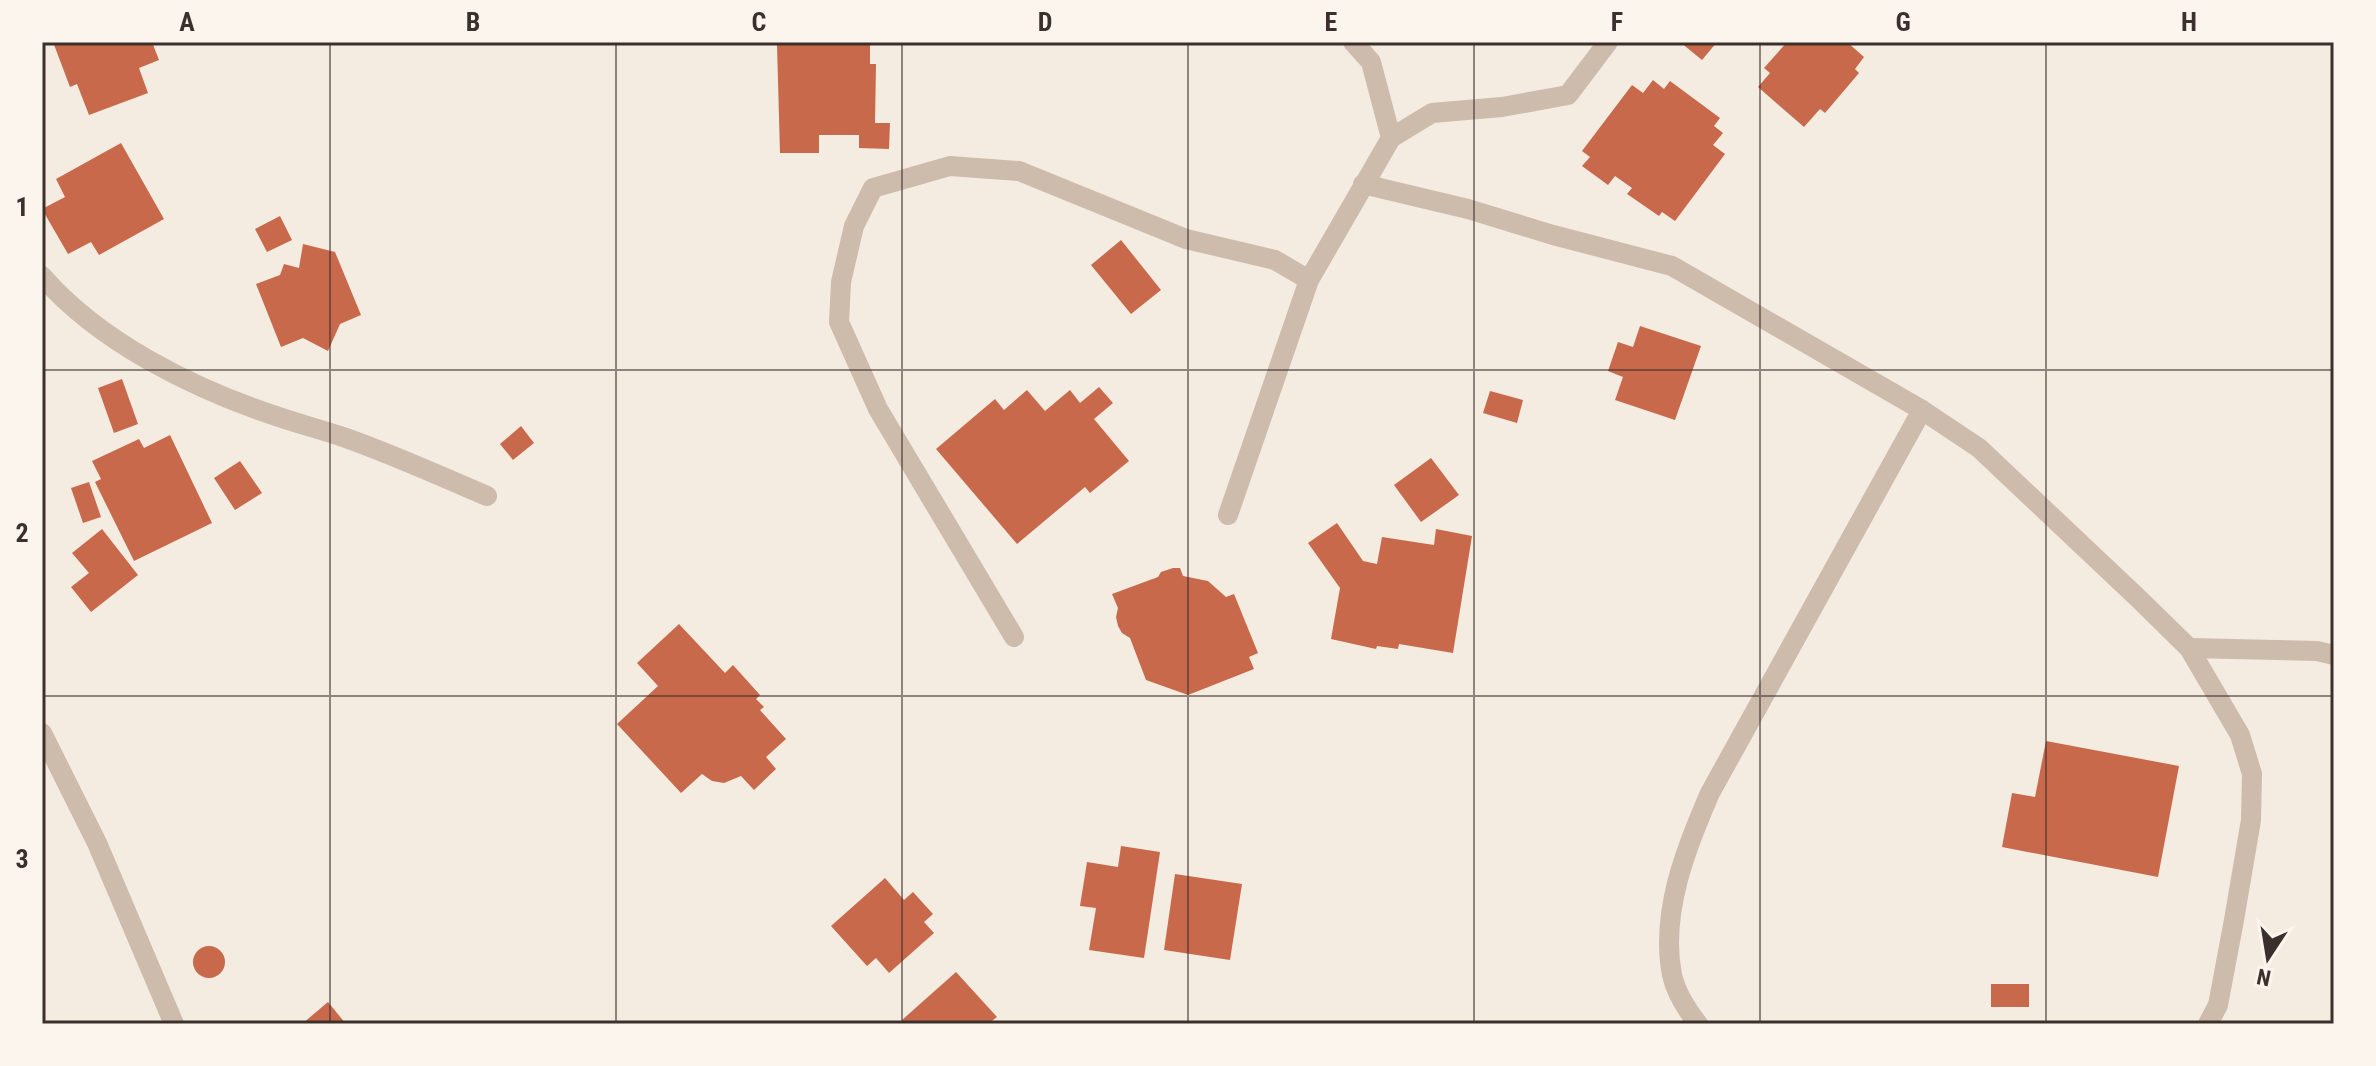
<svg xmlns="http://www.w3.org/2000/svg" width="2376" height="1066" font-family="'Roboto Condensed',sans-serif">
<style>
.building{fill:#c8694b}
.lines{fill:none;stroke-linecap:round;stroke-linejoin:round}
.street{stroke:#cdbbac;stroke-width:20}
.grid{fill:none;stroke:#3b302b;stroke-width:2;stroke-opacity:0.55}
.neatline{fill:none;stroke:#3b302b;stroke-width:3}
.grid-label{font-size:26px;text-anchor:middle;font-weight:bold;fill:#3b302b}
</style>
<rect width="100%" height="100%" fill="#f4ebe1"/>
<g class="building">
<polygon points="53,42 152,42 159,60 139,68 148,93 89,115 77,84 70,87"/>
<polygon points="808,42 870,43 870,64 876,64 875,123 890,123 889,149 859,148 859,135 819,135 819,153 780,153 777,45 808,45"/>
<polygon points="1680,42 1717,42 1702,60"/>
<polygon points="1787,42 1847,42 1864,57 1855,69 1859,73 1825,113 1820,109 1804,127 1758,87 1770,73 1764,68"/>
<polygon points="1653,80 1664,89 1670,81 1720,118 1714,126 1723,133 1713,145 1725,154 1675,221 1662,212 1659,216 1627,194 1632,188 1615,176 1608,185 1582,166 1590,157 1582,151 1632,85 1643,93"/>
<polygon points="121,143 164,219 99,255 91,242 68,254 42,209 65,197 56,179"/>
<polygon points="280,216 292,240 267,252 255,229"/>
<polygon points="1121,240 1161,290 1131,314 1091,265"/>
<polygon points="303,244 335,252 361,315 340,324 328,351 303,338 281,347 256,284 280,275 284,264 299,268"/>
<polygon points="1640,326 1701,346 1675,420 1615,400 1623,377 1608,371 1618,342 1633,347"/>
<polygon points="122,379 138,424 114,433 98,388"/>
<polygon points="1099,387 1113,403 1094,419 1129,461 1090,493 1085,487 1017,544 936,449 995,399 1004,410 1027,390 1045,411 1070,390 1080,403"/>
<polygon points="1490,391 1523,400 1517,423 1483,413"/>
<polygon points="521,426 534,443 513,460 500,444"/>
<polygon points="170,435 212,523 134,561 95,482 101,479 92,461 139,439 144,448"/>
<polygon points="1431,458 1459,495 1421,522 1394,485"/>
<polygon points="240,461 262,493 235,510 214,478"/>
<polygon points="89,482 101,517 83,523 71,488"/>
<polygon points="1337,523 1363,561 1377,564 1382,537 1434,545 1436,529 1472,536 1453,653 1399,644 1398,649 1377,646 1376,649 1331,639 1340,588 1308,543"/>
<polygon points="102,529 138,575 91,612 71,587 89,573 72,553"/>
<polygon points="1173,568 1180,568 1183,576 1208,581 1226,597 1234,594 1258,653 1249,657 1254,669 1188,695 1146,680 1130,638 1122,633 1118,626 1116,617 1118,608 1112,594 1158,577 1161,572"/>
<polygon points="679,624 725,673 733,665 760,695 756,699 764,707 760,710 786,739 766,757 776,769 754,790 741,776 724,783 712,781 702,774 681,793 617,724 658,686 637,663"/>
<polygon points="2046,741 2179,766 2158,877 2002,847 2012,793 2035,797"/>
<polygon points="1121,846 1160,852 1144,958 1089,950 1096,908 1080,906 1087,862 1118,867"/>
<polygon points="1175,874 1242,884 1230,960 1164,950"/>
<polygon points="885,878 904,900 913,892 933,914 924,922 934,933 889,973 876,958 867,966 831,926"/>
<circle cx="209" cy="962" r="16"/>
<polygon points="956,972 997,1017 988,1024 905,1024 902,1020"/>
<rect x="1991" y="984" width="38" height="23"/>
<polygon points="328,1002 346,1024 302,1024"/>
</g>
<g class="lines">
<g class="street">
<polyline points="1353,42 1371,62 1391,138 1432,113 1502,107 1568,95 1608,42"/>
<polyline points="1363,184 1468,209 1553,235 1672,266 1922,410 1979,448 2139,599 2189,648 2240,735 2252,774 2251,820 2234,920 2218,1005 2208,1024"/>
<path d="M42,276C99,342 194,389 276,416C299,424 323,430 346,438C394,455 440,476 487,496"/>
<polyline points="1228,515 1309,280"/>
<polyline points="1014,637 878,409 839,322 841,282 854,226 873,188 950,166 1019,171 1186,239 1275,260 1309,280 1391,138"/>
<polyline points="2189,648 2317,651 2334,655"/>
<polyline points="42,733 97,843 174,1024"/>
<path d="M1698,1024C1687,1010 1676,993 1672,975C1660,913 1686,848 1710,793L1922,410"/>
</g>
</g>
<path class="grid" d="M330,42V1024M616,42V1024M902,42V1024M1188,42V1024M1474,42V1024M1760,42V1024M2046,42V1024M42,370H2334M42,696H2334"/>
<rect width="2376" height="1066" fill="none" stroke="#fbf5ee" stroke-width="88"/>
<g transform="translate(2268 958) rotate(192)" stroke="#fbf5ee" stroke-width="6" paint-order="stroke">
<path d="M0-6L14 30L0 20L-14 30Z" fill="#3b302b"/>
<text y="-12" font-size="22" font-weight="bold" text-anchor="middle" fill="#3b302b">N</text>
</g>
<rect x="44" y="44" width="2288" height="978" class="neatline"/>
<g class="grid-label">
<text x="187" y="31">A</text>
<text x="473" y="31">B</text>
<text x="759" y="31">C</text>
<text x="1045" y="31">D</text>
<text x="1331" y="31">E</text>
<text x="1617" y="31">F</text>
<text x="1903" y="31">G</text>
<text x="2189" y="31">H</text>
<text x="22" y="216">1</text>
<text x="22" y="542">2</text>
<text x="22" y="868">3</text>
</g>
</svg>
